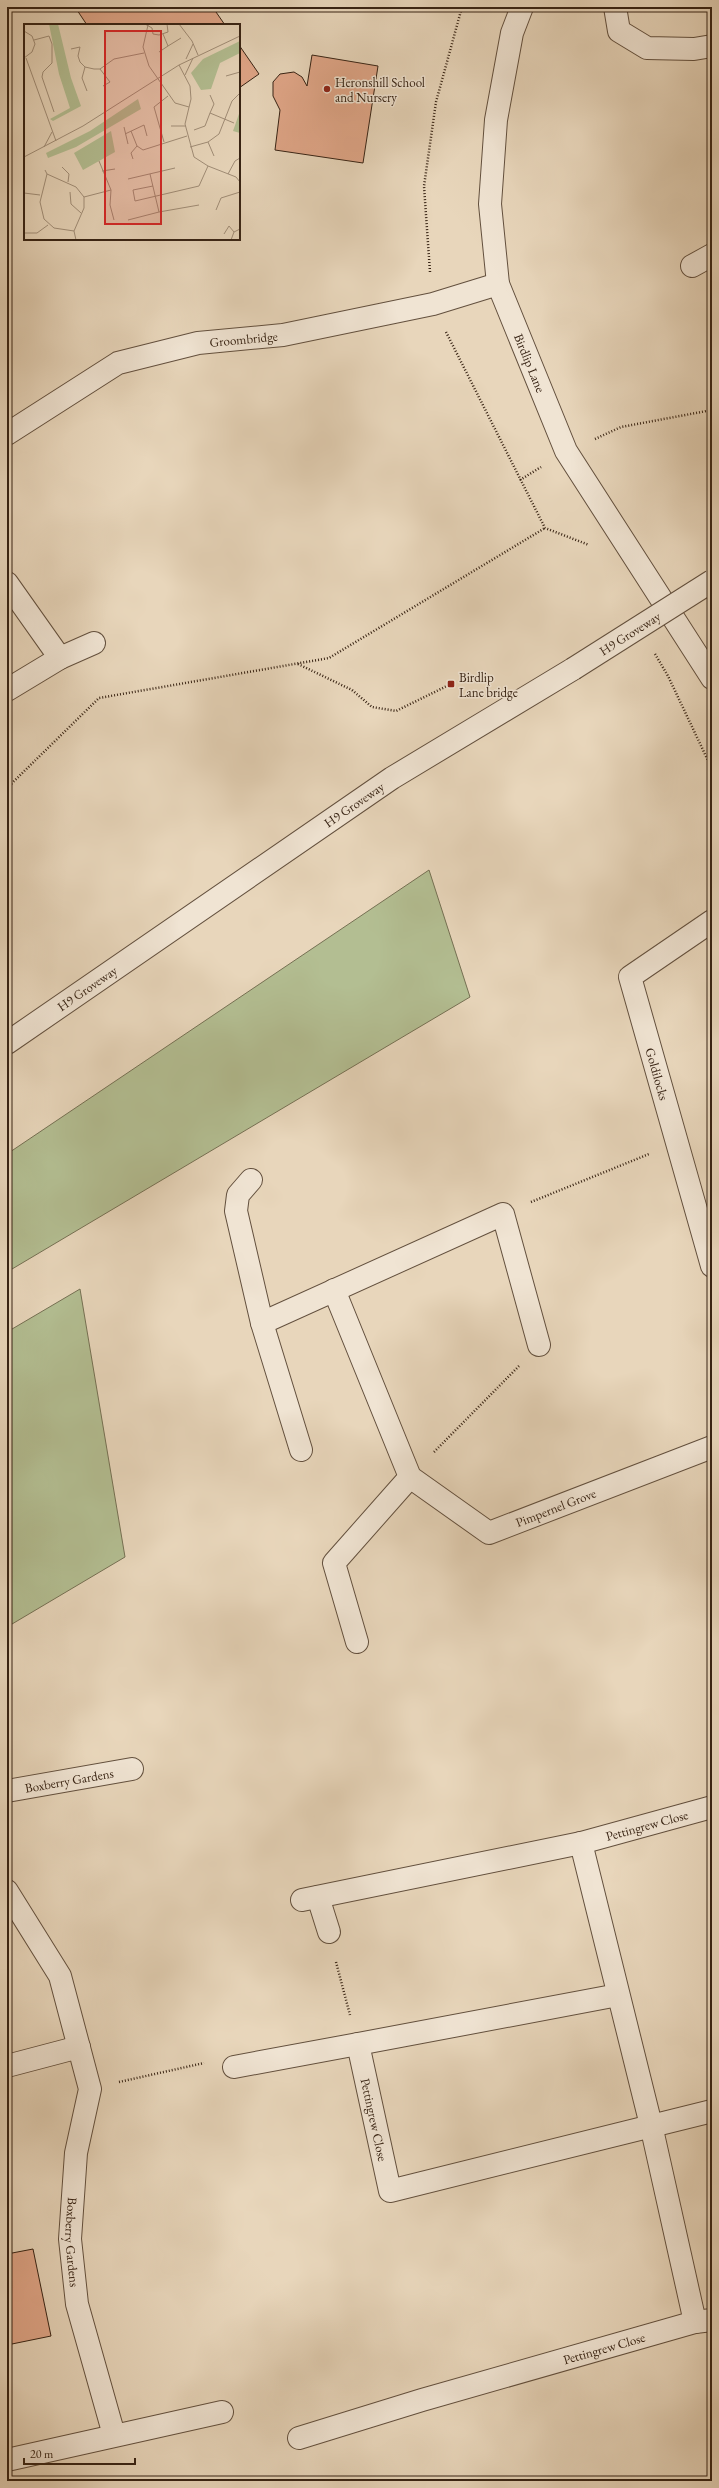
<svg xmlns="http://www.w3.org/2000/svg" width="719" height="2488" font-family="'EB Garamond',serif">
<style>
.green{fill:#b3be92;stroke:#757053}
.building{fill:#e0a688;stroke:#372314}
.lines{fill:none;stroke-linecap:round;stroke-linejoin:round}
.minor-casing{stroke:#63503e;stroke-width:24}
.path{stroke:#372314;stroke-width:2.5;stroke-dasharray:1 2;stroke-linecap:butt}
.minor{stroke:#f0e4d3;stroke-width:22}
.minor-bridge-casing{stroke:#63503e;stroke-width:24;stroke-linecap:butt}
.minor-bridge{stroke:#f0e4d3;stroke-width:22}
.poi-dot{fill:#8f2418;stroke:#f0e4d3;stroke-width:1.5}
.labels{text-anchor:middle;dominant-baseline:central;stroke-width:3;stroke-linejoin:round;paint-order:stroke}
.poi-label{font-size:13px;fill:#372314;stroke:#f0e4d3;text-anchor:start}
.street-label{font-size:13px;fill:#372314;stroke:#f0e4d3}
.inset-road{fill:none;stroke:#a18e78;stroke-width:1}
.view{fill:#d62828;fill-opacity:0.15;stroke:#d62828;stroke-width:2}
.inset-edge{fill:none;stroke:#372314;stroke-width:2}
</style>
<rect width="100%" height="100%" fill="#e8d6bb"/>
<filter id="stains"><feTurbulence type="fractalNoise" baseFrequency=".005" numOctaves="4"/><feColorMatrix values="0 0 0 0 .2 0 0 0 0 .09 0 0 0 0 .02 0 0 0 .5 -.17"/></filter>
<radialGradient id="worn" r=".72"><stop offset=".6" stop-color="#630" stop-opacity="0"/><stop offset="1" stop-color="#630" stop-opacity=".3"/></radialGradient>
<g class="green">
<polygon points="429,870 470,997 7,1272 7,1154"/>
<polygon points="80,1289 125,1557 7,1627 7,1332"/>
</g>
<g class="building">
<polygon points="75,7 222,7 216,12 225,25 87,25"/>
<polygon points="239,45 259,74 239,88"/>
<polygon points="312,55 378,66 363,163 275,150 280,110 273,96 273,82 280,74 294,72 302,77 307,86"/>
<polygon points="33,2249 51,2336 7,2345 7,2254"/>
</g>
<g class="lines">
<g class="minor-casing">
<g id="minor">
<path id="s1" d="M522,7L512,33L496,120L490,204L498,284L566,451L712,678"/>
<polyline points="615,7 619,31 647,48 694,49 712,46"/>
<polyline points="692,266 712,255"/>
<path id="s2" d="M7,434L118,363L198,343L283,335L433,304L498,284"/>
<polyline points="7,583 60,658 7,690"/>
<polyline points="60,658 94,643"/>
<path id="s3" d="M712,921L630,977L712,1266"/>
<path id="s4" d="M7,1043L392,778L573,669"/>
<polyline points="251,1180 238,1195 236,1211 262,1323 301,1450"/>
<path id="s5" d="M334,1290L410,1477L489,1533L712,1447"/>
<polyline points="262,1323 503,1214 539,1345"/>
<polyline points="357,1642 334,1563 410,1477"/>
<path id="s6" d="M7,1791L132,1769"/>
<polyline points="581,1843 651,2125 695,2322"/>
<path id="s7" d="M7,1891L60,1976L90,2089L76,2153L70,2239L77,2304L114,2435"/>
<polyline points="318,1897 329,1932"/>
<path id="s8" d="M302,1900L581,1843L712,1807"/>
<path id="s9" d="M618,1995L358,2044L390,2191L712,2111"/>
<polyline points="7,2066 79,2047"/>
<polyline points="234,2067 358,2044"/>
<path id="s10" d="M299,2438L422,2400L695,2322L712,2320"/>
<polyline points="7,2460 222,2412"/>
</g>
</g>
<g class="path">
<polyline points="430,272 424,186 436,102 462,7"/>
<polyline points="446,332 545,528 589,545"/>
<polyline points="595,439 621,427 712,410"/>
<polyline points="520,480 541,467"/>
<polyline points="655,654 668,676 712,769"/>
<polyline points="298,664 352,690 372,707 396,711 451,684"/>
<polyline points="7,788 99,698 329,658 545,528"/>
<polyline points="531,1202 649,1154"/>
<polyline points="434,1452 519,1366"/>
<polyline points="336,1962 350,2015"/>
<polyline points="119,2082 204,2063"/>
</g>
<use href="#minor" class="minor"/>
<g class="minor-bridge-casing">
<g id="minor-bridge">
<path id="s11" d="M573,669L712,581"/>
</g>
</g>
<use href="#minor-bridge" class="minor-bridge"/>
</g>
<g class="poi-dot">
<circle cx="327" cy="89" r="4"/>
<rect x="447" y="680" width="8" height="8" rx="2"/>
</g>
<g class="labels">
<g class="poi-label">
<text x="335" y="82">Heronshill School<tspan x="335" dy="15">and Nursery</tspan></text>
<text x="459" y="677">Birdlip<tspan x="459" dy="15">Lane bridge</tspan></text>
</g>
<g class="street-label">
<text stroke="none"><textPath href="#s2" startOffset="260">Groombridge</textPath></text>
<text stroke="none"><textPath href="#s1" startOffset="366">Birdlip Lane</textPath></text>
<text stroke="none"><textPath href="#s11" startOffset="67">H9 Groveway</textPath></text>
<text stroke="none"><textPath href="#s4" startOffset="421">H9 Groveway</textPath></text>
<text stroke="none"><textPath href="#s4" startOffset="97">H9 Groveway</textPath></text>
<text stroke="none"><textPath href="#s3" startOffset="200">Goldilocks</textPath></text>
<text stroke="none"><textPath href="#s5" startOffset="370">Pimpernel Grove</textPath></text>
<text stroke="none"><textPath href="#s6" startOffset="63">Boxberry Gardens</textPath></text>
<text stroke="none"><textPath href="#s8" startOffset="353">Pettingrew Close</textPath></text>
<text stroke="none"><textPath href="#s9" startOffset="342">Pettingrew Close</textPath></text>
<text stroke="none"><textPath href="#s7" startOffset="372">Boxberry Gardens</textPath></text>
<text stroke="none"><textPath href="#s10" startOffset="318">Pettingrew Close</textPath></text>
</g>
</g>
<g transform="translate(24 24)">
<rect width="216" height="216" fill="#e8d6bb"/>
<path d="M25,0H34L47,54L57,82L29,97L26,95L46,84L35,50ZM216,17V29L196,39L187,65L177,66L167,49L179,35ZM114,75L117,85L52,123L24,134L22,129L66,107ZM216,87V109L209,107ZM87,107L91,128L59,146L50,129Z" fill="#b3be92"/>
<path class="inset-road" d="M121,0L128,4L129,10L135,11L144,8L143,0M155,0L168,17L174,31M124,1L119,23L125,42L151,79L165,83M0,7L8,12L11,20L8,28L0,34M10,16L25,12L28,20V39L19,48L18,53L30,88M144,22L157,14M47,25L56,23L54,32L56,38L61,43L70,45H76L90,35L120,29M135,28L144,22L139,10M2,34L32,117M162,35L169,20M155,41L166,62L167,75L161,100L170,133L184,142L212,153L216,158M61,43L58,54L63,67M76,45L86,58L79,62M161,51L169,34M202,52L216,48V50M186,89L210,99M147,102H162M100,103L104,120M170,106L181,102L186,89L190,80L186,71M107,107L113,122L119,126L163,112M101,110L120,101L123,112M140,118L130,83L144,72M184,118L190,132M20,123L28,108M166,123L184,118L195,110L208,77L216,69M0,133L59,102L155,41L216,12M109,135L107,129L113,122M75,137L87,166L86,181L90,196M38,143L45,150L44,158M21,146L23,150L52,163L60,173V184L50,207L52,216M78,147L91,145M23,150L16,178L20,195L30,204L50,207M126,150L135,188M204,150L211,137L216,134M104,155L151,144M129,162L109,166L111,177L175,162L184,142M46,168L47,180L57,189M0,169L16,171M60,173L87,166M192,186L197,174L216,168M104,196L135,188L175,181M0,209H13L24,201M200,210L205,202L210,208M207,216L210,208L216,205"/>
<path class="view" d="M81,7H137V200H81Z"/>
<rect width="216" height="216" class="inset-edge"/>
</g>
<rect width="719" height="2488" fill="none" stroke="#e8d6bb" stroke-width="24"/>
<rect x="8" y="8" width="703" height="2472" fill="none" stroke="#372314" stroke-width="2"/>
<rect x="12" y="12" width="695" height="2464" fill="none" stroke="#372314"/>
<path d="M24 2458v6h111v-6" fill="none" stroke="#372314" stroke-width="2"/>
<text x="30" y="2458" font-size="12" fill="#372314" stroke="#f0e4d3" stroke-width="3" paint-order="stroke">20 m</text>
<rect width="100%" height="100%" filter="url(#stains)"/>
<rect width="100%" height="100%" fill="url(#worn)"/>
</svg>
